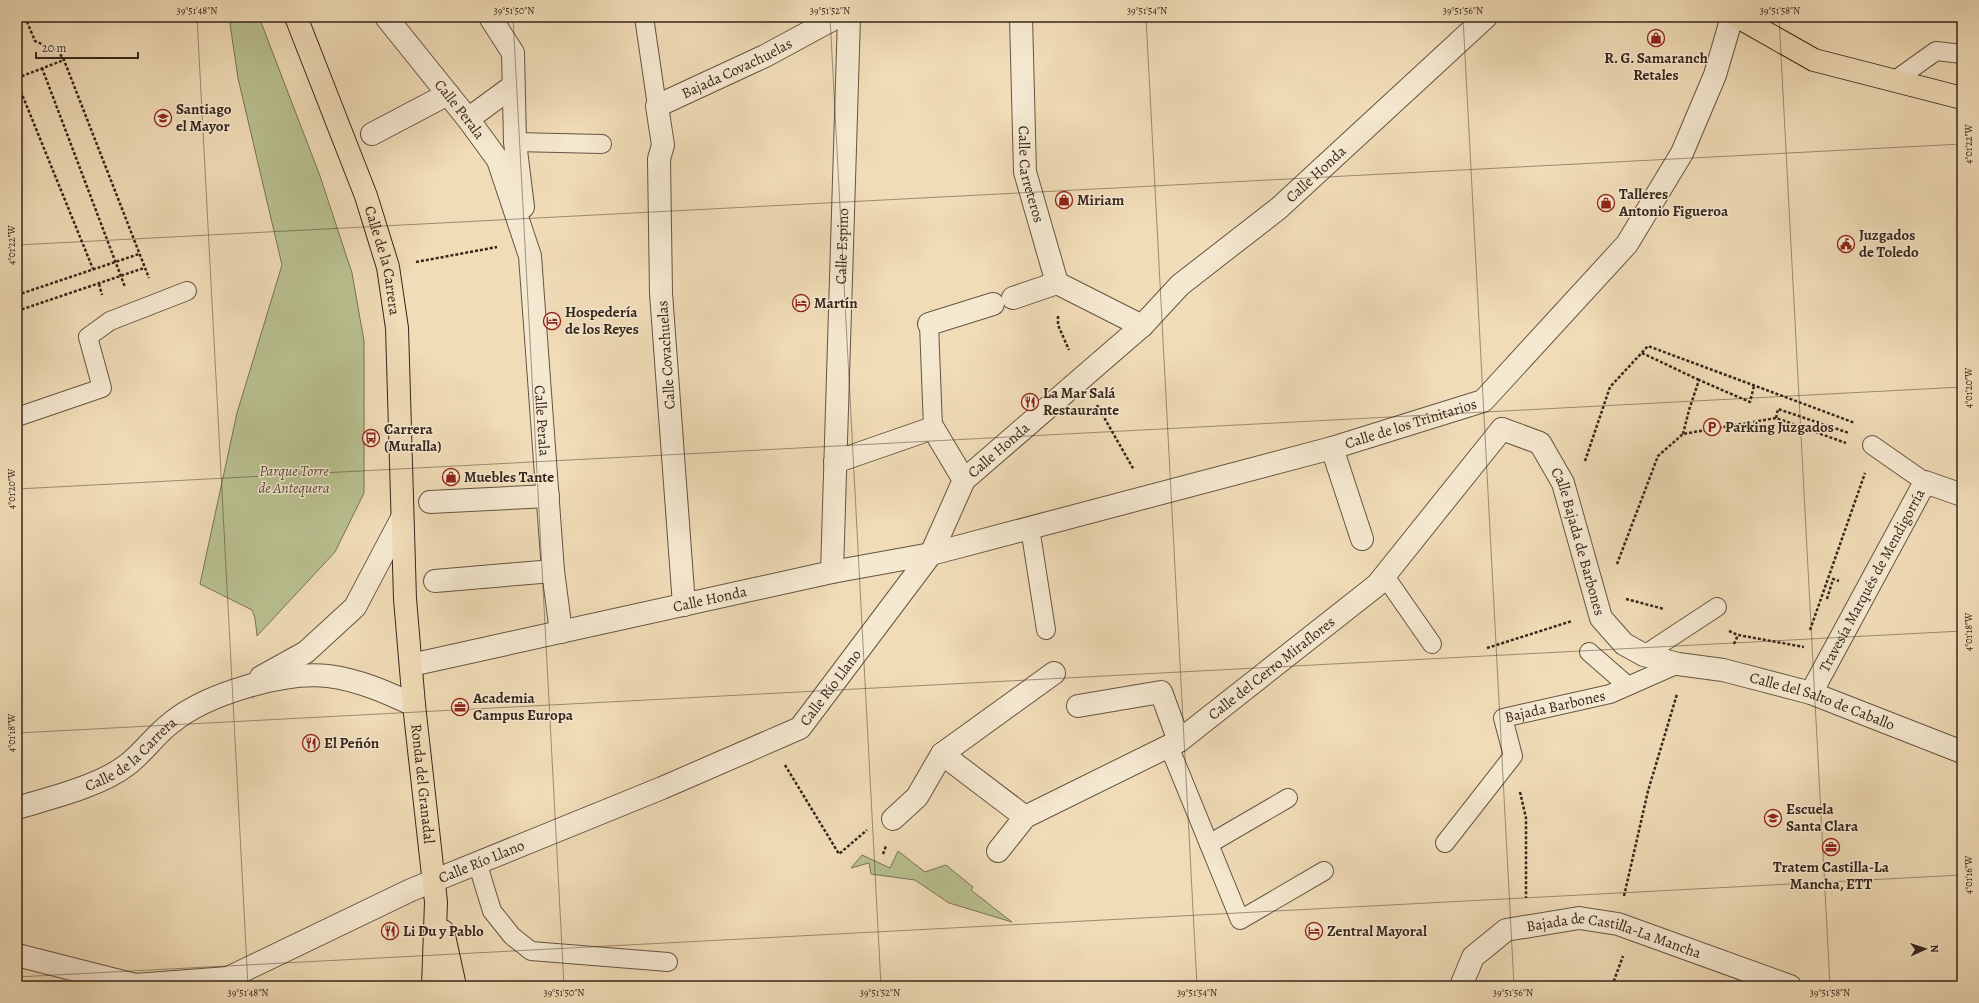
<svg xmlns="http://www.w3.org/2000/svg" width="1979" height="1003" font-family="Alegreya,serif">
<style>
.green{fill:#b9c08f;stroke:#787356}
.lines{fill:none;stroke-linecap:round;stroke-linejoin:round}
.lane-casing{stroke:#655443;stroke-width:20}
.street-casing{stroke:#655443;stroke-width:24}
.primary-casing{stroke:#37261c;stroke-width:24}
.path{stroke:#37261c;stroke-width:2.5;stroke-dasharray:3 2;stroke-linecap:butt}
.lane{stroke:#f5e8d0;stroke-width:18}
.street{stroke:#f5e8d0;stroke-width:22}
.primary{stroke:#f0dcb7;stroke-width:22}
.ticks{fill:none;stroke:#37261c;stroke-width:1;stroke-opacity:0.45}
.labels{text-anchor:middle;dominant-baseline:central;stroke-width:3;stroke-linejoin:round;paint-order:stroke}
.poi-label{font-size:15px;font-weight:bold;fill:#37261c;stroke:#f5e8d0;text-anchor:start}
.street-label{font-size:15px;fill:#37261c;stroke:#f5e8d0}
.park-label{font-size:15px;font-style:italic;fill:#584c39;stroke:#f5e8d0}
.neatline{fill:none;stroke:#37261c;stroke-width:1.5}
.ticks-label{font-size:10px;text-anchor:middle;fill:#37261c}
</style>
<rect width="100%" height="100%" fill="#f0dcb7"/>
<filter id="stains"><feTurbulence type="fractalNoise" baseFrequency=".005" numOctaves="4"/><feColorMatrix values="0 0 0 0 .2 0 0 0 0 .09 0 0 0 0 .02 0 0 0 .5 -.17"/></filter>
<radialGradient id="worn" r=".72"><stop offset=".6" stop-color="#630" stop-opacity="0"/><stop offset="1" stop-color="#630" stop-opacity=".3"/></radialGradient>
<g class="green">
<polygon points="229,17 259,17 320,176 352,273 364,341 364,493 335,552 257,636 255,618 252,610 200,584 237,413 282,265 238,78"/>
<polygon points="898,851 925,872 946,865 973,887 971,890 1012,922 949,903 915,880 871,874 869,863 851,868 862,855 890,868"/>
</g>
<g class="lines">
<g class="lane-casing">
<g id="lane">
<polyline points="644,17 657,106"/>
<polyline points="1894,81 1936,51 1962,54"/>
<polyline points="515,142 602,144"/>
<polyline points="929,324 933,428"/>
<polyline points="17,417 102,388 88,337 110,321 187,291"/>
<polyline points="1872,445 1925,482"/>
<polyline points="1030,528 1046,630"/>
<polyline points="1384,575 1432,644"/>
<polyline points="1589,652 1628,686"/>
<polyline points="1644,655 1717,607"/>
<polyline points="1166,748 1173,756 1240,920 1324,871"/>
<path id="s1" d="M1445,843L1513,756L1503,718L1610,694L1678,664"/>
<polyline points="1209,844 1288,798"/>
<polyline points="477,862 492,911 512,936 531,951 668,962"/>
</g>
</g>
<g class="street-casing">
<g id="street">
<path id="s2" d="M386,17L468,119L498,160L530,256L553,571L561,632"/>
<polyline points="490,17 513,53 515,142 523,207"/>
<path id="s3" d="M1021,17L1025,172L1057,283"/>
<polyline points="468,119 513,86"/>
<polyline points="372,134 448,94"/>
<polyline points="1057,283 1142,326"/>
<polyline points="1013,298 1057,283"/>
<polyline points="929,324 993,304"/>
<path id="s4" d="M1502,429L1540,443L1563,483L1601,618L1624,644L1644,655L1678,664L1723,670L1811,693L1962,752"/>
<polyline points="1332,448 1362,539"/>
<polyline points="835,462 933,428 964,480"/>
<polyline points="430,502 548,496"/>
<path id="s5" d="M832,572L849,17"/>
<polyline points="435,581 553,571"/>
<path id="s6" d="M684,605L661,293L659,159L663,145L657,106L765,56L837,17"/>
<path id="s7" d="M411,665L832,572L931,554L1332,448L1483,401L1627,244L1682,153L1715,75L1732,17"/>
<polyline points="261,677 306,652 355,607 402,518"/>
<path id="s8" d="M1811,693L1925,482L1962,495"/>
<polyline points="1078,706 1161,692 1179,741"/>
<path id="s9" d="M17,808C50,798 100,786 127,765C143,753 155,735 171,723C206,694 284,671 328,676C359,680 386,692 414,705"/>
<polyline points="1025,817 942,754 1054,673"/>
<polyline points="893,819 917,797 942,754"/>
<path id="s10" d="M998,851L1025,817L1179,741L1377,585L1502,429"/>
<path id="s11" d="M17,955L135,985L228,978L411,890L662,788L800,728L931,554L964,480L1142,326L1180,285L1279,208L1486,17"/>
<path id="s12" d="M1461,986L1473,957L1506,930L1579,918L1618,924L1790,986"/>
</g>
</g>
<g class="primary-casing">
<g id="primary">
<path id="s13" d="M296,17L366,196L388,267L397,328L405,599L414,705L436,902L433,986"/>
<polyline points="1738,17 1814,60 1962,98"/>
<polyline points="443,931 455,986"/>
</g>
</g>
<g class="path">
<polyline points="25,17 35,41 58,51 64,60 149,278"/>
<polyline points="42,68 125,287"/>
<polyline points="17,78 64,60"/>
<polyline points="17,82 93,269"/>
<polyline points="416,262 497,247"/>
<polyline points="99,284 102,295"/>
<polyline points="17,295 139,254"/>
<polyline points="17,311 144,268"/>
<polyline points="1058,316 1058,325 1069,350"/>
<polyline points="1642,353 1699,380"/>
<polyline points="1097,405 1134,470"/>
<polyline points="1776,418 1778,409 1849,433"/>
<polyline points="1683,434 1689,410 1699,380 1750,402 1754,386"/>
<polyline points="1585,461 1610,387 1648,346 1855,423"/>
<polyline points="1617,564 1658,456 1683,434 1776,418 1846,443"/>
<polyline points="1626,599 1664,609"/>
<polyline points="1827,599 1833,579 1839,581"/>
<polyline points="1810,630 1865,473"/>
<polyline points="1729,631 1738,635 1804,647"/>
<polyline points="1734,644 1738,635"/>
<polyline points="1487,648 1572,621"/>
<polyline points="785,765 839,854 867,830"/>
<polyline points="1520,792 1526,818 1526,898"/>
<polyline points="883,854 886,846"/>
<polyline points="1624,896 1648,791 1677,694"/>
<polyline points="1612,986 1623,956"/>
</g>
<use href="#lane" class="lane"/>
<use href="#street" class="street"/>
<use href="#primary" class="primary"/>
</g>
<path class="ticks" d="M197,17L248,986M513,17L564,986M830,17L881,986M1146,17L1197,986M1463,17L1514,986M1779,17L1830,986M17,245L1962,144M17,489L1962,387M17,733L1962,631M17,977L1962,875"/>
<defs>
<g id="shop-ring" transform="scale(0.9)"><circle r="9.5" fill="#f5e8d0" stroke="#8f2418" stroke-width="1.5"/><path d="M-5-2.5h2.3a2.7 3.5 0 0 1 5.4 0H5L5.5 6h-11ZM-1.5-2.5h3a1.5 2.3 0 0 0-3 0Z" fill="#8f2418"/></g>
<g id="school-ring" transform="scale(0.9)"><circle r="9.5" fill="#f5e8d0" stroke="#8f2418" stroke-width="1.5"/><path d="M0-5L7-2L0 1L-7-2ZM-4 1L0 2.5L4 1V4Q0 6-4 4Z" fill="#8f2418"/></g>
<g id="civic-ring" transform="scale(0.9)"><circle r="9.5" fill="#f5e8d0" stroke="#8f2418" stroke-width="1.5"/><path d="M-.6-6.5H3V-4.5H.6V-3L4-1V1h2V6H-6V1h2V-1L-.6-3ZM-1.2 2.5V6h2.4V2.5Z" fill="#8f2418"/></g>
<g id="hotel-ring" transform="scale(0.9)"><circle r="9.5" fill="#f5e8d0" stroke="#8f2418" stroke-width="1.5"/><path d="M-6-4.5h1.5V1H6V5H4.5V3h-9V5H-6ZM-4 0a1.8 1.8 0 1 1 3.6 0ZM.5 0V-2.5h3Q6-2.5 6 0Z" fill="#8f2418"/></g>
<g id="restaurant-ring" transform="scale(0.9)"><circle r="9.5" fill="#f5e8d0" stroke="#8f2418" stroke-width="1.5"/><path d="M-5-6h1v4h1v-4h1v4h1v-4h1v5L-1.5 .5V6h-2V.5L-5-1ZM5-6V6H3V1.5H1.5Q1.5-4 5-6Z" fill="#8f2418"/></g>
<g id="parking-ring" transform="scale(0.9)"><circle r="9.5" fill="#f5e8d0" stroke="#8f2418" stroke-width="1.5"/><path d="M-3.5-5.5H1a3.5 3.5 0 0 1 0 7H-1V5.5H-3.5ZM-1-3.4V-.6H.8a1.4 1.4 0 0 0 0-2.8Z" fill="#8f2418"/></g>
<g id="bus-ring" transform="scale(0.9)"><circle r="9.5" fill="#f5e8d0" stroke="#8f2418" stroke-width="1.5"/><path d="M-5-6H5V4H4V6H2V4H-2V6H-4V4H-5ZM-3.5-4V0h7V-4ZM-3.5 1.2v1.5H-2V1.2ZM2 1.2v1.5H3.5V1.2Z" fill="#8f2418"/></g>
<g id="office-ring" transform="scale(0.9)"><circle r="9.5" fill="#f5e8d0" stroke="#8f2418" stroke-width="1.5"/><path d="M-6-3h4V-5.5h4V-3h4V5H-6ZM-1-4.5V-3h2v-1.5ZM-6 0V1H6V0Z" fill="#8f2418"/></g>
</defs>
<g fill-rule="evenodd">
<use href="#shop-ring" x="1656" y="38"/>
<use href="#school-ring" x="163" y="118"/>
<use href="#shop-ring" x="1064" y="200"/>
<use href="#shop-ring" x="1606" y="203"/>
<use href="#civic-ring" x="1846" y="244"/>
<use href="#hotel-ring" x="801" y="303"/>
<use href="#hotel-ring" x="552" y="321"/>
<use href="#restaurant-ring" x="1030" y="402"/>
<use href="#parking-ring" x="1712" y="427"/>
<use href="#bus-ring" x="371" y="438"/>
<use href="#shop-ring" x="451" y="477"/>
<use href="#office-ring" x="460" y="707"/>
<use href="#restaurant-ring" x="311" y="743"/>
<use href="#school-ring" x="1773" y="818"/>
<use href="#office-ring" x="1831" y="847"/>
<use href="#restaurant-ring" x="390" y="931"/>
<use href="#hotel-ring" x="1314" y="931"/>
</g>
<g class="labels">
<g class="poi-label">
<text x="1656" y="58" text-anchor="middle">R. G. Samaranch<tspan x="1656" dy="17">Retales</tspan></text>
<text x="176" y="109">Santiago<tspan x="176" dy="17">el Mayor</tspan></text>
<text x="1619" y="194">Talleres<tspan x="1619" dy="17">Antonio Figueroa</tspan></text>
<text x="1077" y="200">Miriam</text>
<text x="1859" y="235">Juzgados<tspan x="1859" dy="17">de Toledo</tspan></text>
<text x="814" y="303">Martín</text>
<text x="565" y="312">Hospedería<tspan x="565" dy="17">de los Reyes</tspan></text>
<text x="1043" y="393">La Mar Salá<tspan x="1043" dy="17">Restaurante</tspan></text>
<text x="1725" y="427">Parking Juzgados</text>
<text x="384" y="429">Carrera<tspan x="384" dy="17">(Muralla)</tspan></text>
<text x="464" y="477">Muebles Tante</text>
<text x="473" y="698">Academia<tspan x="473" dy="17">Campus Europa</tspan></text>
<text x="324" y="743">El Peñón</text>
<text x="1786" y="809">Escuela<tspan x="1786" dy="17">Santa Clara</tspan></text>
<text x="1831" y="867" text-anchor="middle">Tratem Castilla-La<tspan x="1831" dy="17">Mancha, ETT</tspan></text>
<text x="403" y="931">Li Du y Pablo</text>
<text x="1327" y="931">Zentral Mayoral</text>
</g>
<g class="street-label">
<text stroke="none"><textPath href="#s6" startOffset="589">Bajada Covachuelas</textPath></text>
<text stroke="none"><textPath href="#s2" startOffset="118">Calle Perala</textPath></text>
<text stroke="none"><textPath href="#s3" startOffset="158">Calle Carreteros</textPath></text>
<text stroke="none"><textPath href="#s11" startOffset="1605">Calle Honda</textPath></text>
<text stroke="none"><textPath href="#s5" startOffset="326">Calle Espino</textPath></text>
<text stroke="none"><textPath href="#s13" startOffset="259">Calle de la Carrera</textPath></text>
<text transform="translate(666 355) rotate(-94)">Calle Covachuelas</text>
<text stroke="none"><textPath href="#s2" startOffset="448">Calle Perala</textPath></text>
<text stroke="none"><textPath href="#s7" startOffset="1029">Calle de los Trinitarios</textPath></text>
<text stroke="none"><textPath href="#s11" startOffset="1184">Calle Honda</textPath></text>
<text stroke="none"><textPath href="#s4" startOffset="147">Calle Bajada de Barbones</textPath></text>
<text stroke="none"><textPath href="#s8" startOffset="128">Travesía Marqués de Mendigorría</textPath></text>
<text stroke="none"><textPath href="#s7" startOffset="306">Calle Honda</textPath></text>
<text stroke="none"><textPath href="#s10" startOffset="333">Calle del Cerro Miraflores</textPath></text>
<text stroke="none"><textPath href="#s11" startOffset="890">Calle Río Llano</textPath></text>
<text stroke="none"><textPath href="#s4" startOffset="469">Calle del Salto de Caballo</textPath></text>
<text stroke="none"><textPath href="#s1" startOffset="203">Bajada Barbones</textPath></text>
<text stroke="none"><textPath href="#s9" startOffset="128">Calle de la Carrera</textPath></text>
<text stroke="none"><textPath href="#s13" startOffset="785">Ronda del Granadal</textPath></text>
<text stroke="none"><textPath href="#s11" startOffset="494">Calle Río Llano</textPath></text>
<text stroke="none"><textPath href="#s12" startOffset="185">Bajada de Castilla-La Mancha</textPath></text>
</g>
<g class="park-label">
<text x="294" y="471">Parque Torre<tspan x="294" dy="17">de Antequera</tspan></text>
</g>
</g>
<rect width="1979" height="1003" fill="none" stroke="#f0dcb7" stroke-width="44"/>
<g transform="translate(1925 949) rotate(87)" stroke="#f5e8d0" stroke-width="3" paint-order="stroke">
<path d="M0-3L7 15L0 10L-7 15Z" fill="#37261c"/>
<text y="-6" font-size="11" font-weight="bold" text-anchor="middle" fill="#37261c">N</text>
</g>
<path d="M36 52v6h102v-6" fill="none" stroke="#37261c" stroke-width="2"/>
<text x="42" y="52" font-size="12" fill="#37261c" stroke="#f5e8d0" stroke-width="3" paint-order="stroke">20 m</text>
<rect x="22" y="22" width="1935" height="959" class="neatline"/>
<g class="ticks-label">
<text x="197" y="14">39°51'48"N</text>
<text x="514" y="14">39°51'50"N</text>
<text x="830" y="14">39°51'52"N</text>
<text x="1147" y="14">39°51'54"N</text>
<text x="1463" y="14">39°51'56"N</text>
<text x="1780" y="14">39°51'58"N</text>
<text transform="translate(1968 144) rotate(-90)" y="4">4°01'22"W</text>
<text transform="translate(11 245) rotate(-90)" y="4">4°01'22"W</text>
<text transform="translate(1968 388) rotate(-90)" y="4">4°01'20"W</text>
<text transform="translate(11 489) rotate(-90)" y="4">4°01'20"W</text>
<text transform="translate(1968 632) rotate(-90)" y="4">4°01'18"W</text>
<text transform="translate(11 733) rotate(-90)" y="4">4°01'18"W</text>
<text transform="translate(1968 875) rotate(-90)" y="4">4°01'16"W</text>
<text x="248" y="996">39°51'48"N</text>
<text x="564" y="996">39°51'50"N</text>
<text x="880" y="996">39°51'52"N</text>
<text x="1197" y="996">39°51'54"N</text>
<text x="1513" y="996">39°51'56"N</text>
<text x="1830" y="996">39°51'58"N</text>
</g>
<rect width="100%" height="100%" filter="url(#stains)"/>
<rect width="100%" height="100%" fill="url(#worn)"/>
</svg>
